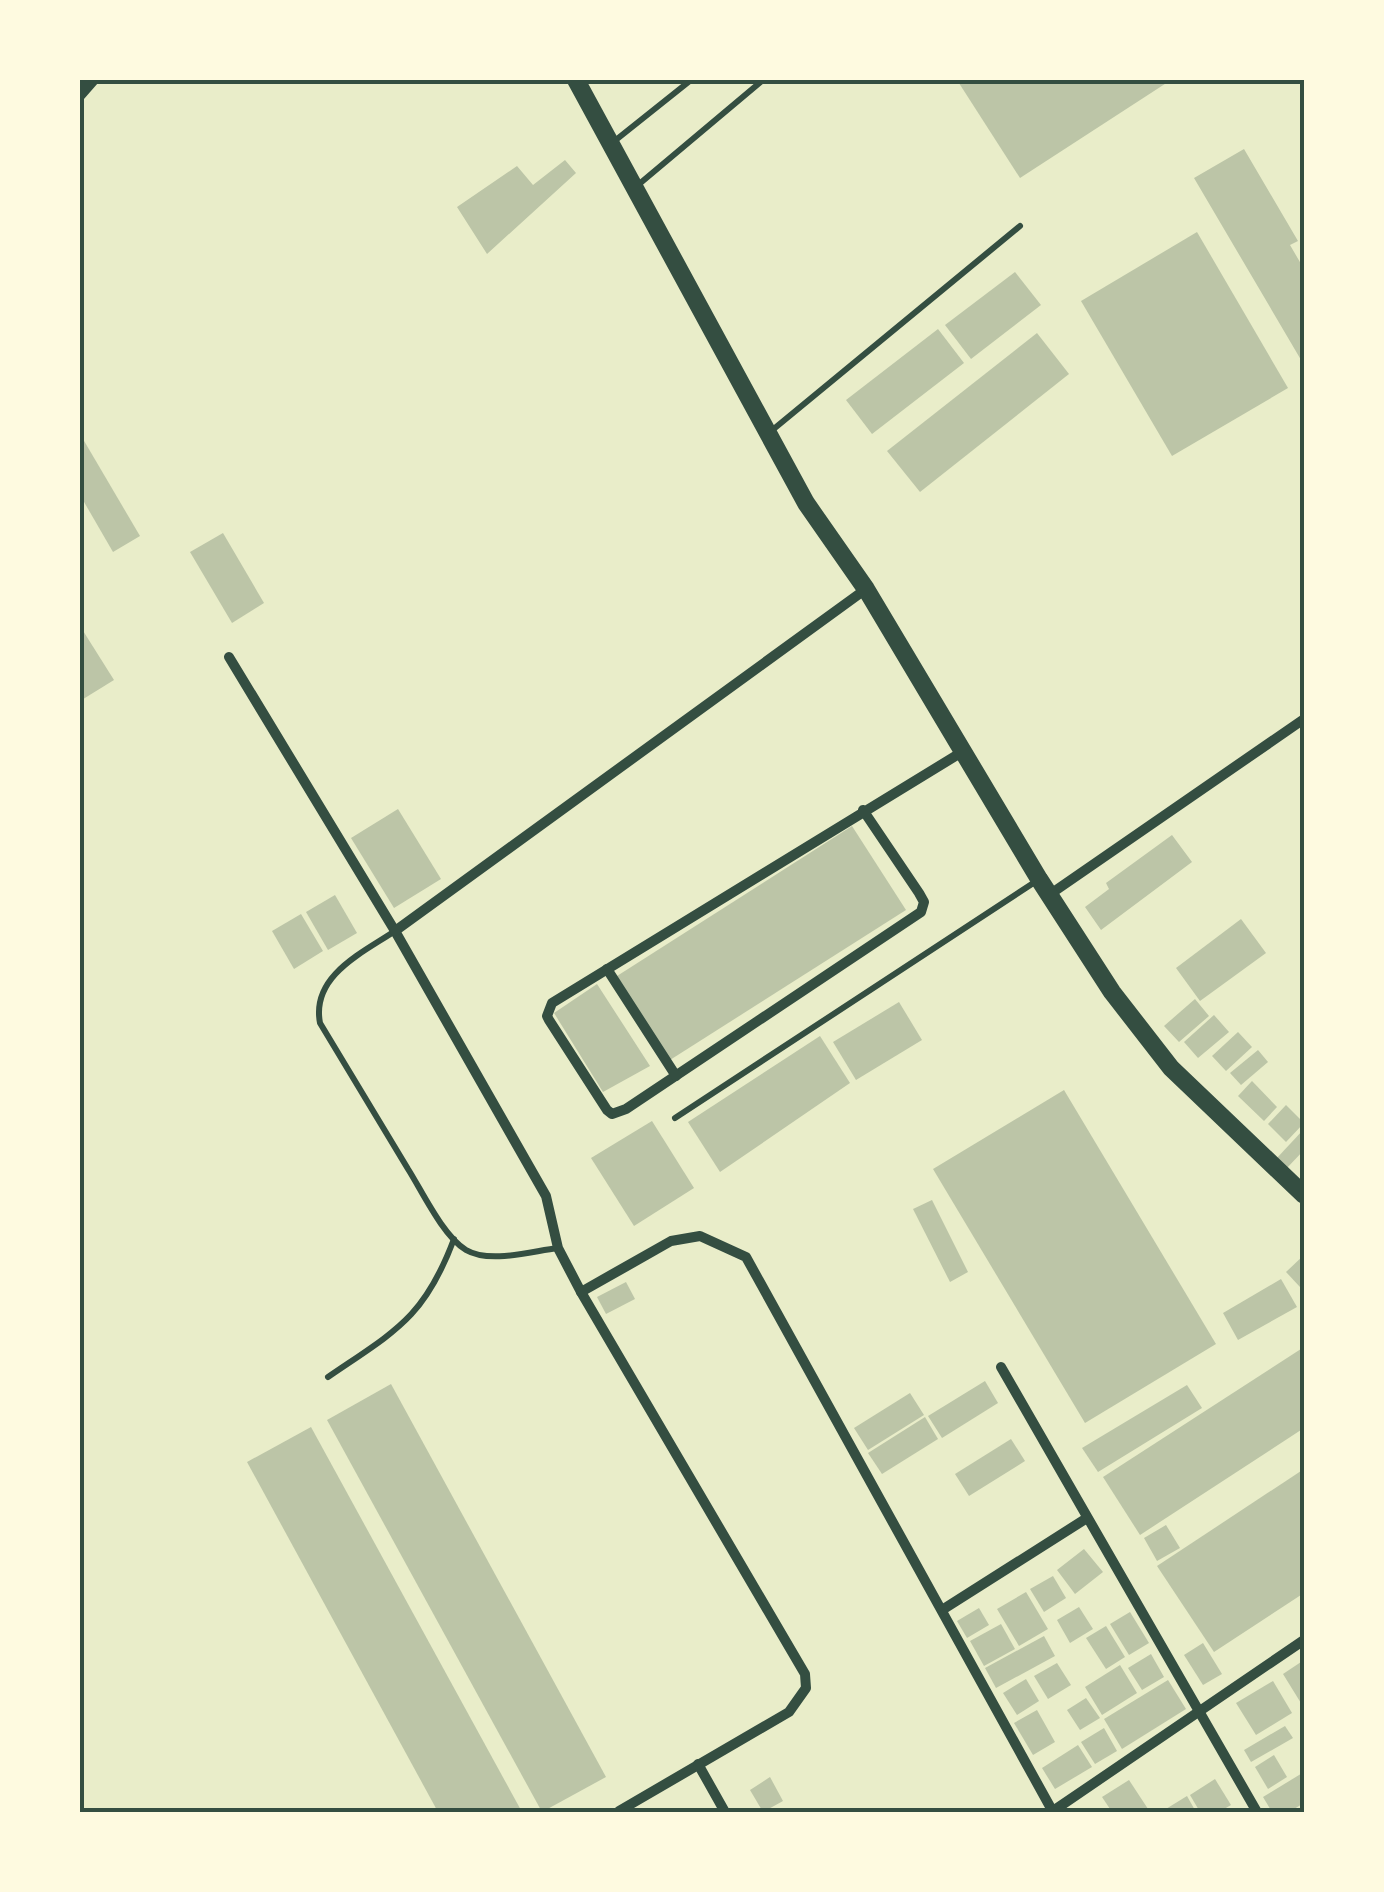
<svg xmlns="http://www.w3.org/2000/svg" width="1384" height="1892" font-family="'DejaVu Sans',sans-serif">
<style>
.building{fill:#bcc5a7}
.lines{fill:none;stroke-linecap:round;stroke-linejoin:round}
.service{stroke:#344e41;stroke-width:6}
.minor{stroke:#344e41;stroke-width:10}
.secondary{stroke:#344e41;stroke-width:18}
.neatline{fill:none;stroke:#344e41;stroke-width:4}
</style>
<rect width="100%" height="100%" fill="#e9edc9"/>
<g class="building">
<polygon points="957,80 1171,80 1020,178"/>
<polygon points="1244,149 1298,241 1290,245 1304,269 1304,365 1194,178"/>
<polygon points="565,160 576,173 487,254 457,207 517,166 533,185"/>
<polygon points="1197,232 1288,388 1172,456 1081,301"/>
<polygon points="1015,272 1041,305 971,359 945,325"/>
<polygon points="938,329 964,363 872,434 846,400"/>
<polygon points="1037,333 1069,374 920,492 887,451"/>
<polygon points="80,434 140,536 113,552 80,495"/>
<polygon points="223,533 264,603 232,623 190,552"/>
<polygon points="80,626 114,680 80,701"/>
<polygon points="398,809 441,879 394,908 351,838"/>
<polygon points="852,826 906,910 670,1060 617,976"/>
<polygon points="1172,835 1192,862 1101,930 1085,907 1109,889 1106,883"/>
<polygon points="335,895 357,933 328,950 306,912"/>
<polygon points="301,914 323,951 294,969 272,931"/>
<polygon points="1241,919 1266,953 1200,1001 1176,968"/>
<polygon points="597,984 650,1066 603,1092 554,1013"/>
<polygon points="1195,999 1209,1016 1179,1042 1164,1026"/>
<polygon points="899,1002 922,1040 856,1080 833,1042"/>
<polygon points="1214,1015 1229,1032 1198,1058 1184,1042"/>
<polygon points="1238,1032 1252,1047 1226,1071 1212,1056"/>
<polygon points="820,1036 850,1083 720,1172 688,1122"/>
<polygon points="1258,1050 1268,1062 1241,1085 1230,1073"/>
<polygon points="1252,1081 1277,1107 1264,1121 1238,1096"/>
<polygon points="1064,1090 1216,1344 1085,1423 933,1169"/>
<polygon points="1286,1105 1304,1123 1286,1142 1268,1124"/>
<polygon points="652,1121 694,1188 634,1226 591,1158"/>
<polygon points="1304,1129 1304,1150 1286,1169 1276,1159"/>
<polygon points="932,1200 968,1272 950,1282 913,1209"/>
<polygon points="1304,1255 1304,1283 1300,1287 1286,1272"/>
<polygon points="1281,1279 1297,1307 1238,1340 1223,1313"/>
<polygon points="626,1282 635,1299 606,1314 597,1297"/>
<polygon points="1304,1347 1304,1428 1140,1535 1103,1477"/>
<polygon points="985,1381 998,1403 942,1438 928,1416"/>
<polygon points="391,1384 606,1777 542,1812 327,1420"/>
<polygon points="1187,1385 1202,1408 1098,1472 1082,1448"/>
<polygon points="910,1393 924,1415 868,1450 854,1428"/>
<polygon points="925,1417 938,1439 882,1474 868,1453"/>
<polygon points="311,1427 522,1812 438,1812 247,1462"/>
<polygon points="1011,1439 1025,1461 969,1496 955,1474"/>
<polygon points="1304,1469 1304,1593 1214,1652 1157,1566"/>
<polygon points="1166,1525 1180,1548 1157,1561 1144,1538"/>
<polygon points="1084,1549 1103,1572 1075,1594 1057,1570"/>
<polygon points="1053,1576 1066,1598 1044,1612 1030,1589"/>
<polygon points="1026,1592 1048,1629 1019,1646 997,1609"/>
<polygon points="1079,1607 1093,1629 1070,1643 1057,1620"/>
<polygon points="979,1608 989,1625 967,1638 957,1621"/>
<polygon points="1130,1612 1149,1643 1129,1655 1110,1624"/>
<polygon points="1001,1624 1015,1649 984,1666 970,1641"/>
<polygon points="1106,1626 1125,1657 1106,1669 1086,1638"/>
<polygon points="1044,1636 1055,1656 996,1688 985,1668"/>
<polygon points="1203,1643 1222,1674 1203,1685 1184,1655"/>
<polygon points="1151,1654 1164,1677 1142,1690 1128,1668"/>
<polygon points="1304,1660 1304,1708 1283,1674"/>
<polygon points="1057,1663 1071,1685 1048,1699 1034,1676"/>
<polygon points="1120,1665 1137,1693 1102,1715 1085,1687"/>
<polygon points="1026,1679 1039,1701 1017,1715 1003,1693"/>
<polygon points="1168,1680 1186,1709 1122,1749 1104,1719"/>
<polygon points="1273,1681 1292,1713 1256,1735 1236,1703"/>
<polygon points="1086,1698 1100,1718 1080,1730 1067,1710"/>
<polygon points="1037,1710 1055,1742 1033,1755 1014,1723"/>
<polygon points="1285,1726 1293,1738 1251,1762 1244,1750"/>
<polygon points="1104,1728 1117,1751 1095,1764 1081,1742"/>
<polygon points="1078,1745 1092,1767 1055,1789 1042,1768"/>
<polygon points="1274,1755 1287,1777 1268,1789 1255,1767"/>
<polygon points="1304,1772 1304,1803 1289,1812 1272,1812 1263,1797"/>
<polygon points="770,1777 783,1801 763,1812 750,1790"/>
<polygon points="1215,1779 1231,1805 1219,1812 1200,1812 1190,1795"/>
<polygon points="1129,1780 1150,1812 1112,1812 1102,1797"/>
<polygon points="1187,1796 1196,1812 1161,1812"/>
</g>
<g class="lines">
<g class="service">
<polyline points="612,143 691,80"/>
<polyline points="638,185 763,80"/>
<polyline points="770,432 1020,226"/>
<path d="M395,931C362,953 311,976 320,1023C349,1072 379,1120 408,1169C422,1191 443,1236 466,1250C490,1264 532,1251 558,1248"/>
<polyline points="675,1118 1038,880"/>
<path d="M328,1377C395,1331 424,1319 454,1239"/>
</g>
<g class="minor">
<polyline points="80,96 94,80"/>
<polyline points="229,657 395,931 546,1196 558,1248 581,1292 805,1674 806,1688 789,1712 619,1811"/>
<polyline points="863,810 919,893 924,902 921,912 626,1109 612,1114 607,1110 549,1020 547,1016 552,1003 962,752"/>
<polyline points="1049,895 1304,719"/>
<polyline points="395,931 866,589"/>
<polyline points="607,969 676,1076"/>
<polyline points="581,1292 671,1241 700,1236 746,1257 1053,1812"/>
<polyline points="1001,1367 1257,1812"/>
<polyline points="942,1610 1087,1518"/>
<polyline points="698,1764 725,1812"/>
<polyline points="1053,1811 1304,1640"/>
</g>
<polyline class="secondary" points="576,80 806,503 866,589 1039,879 1112,992 1171,1068 1304,1195"/>
</g>
<rect width="1384" height="1892" fill="none" stroke="#fefae0" stroke-width="165"/>
<rect x="82" y="82" width="1220" height="1728" class="neatline"/>
</svg>
